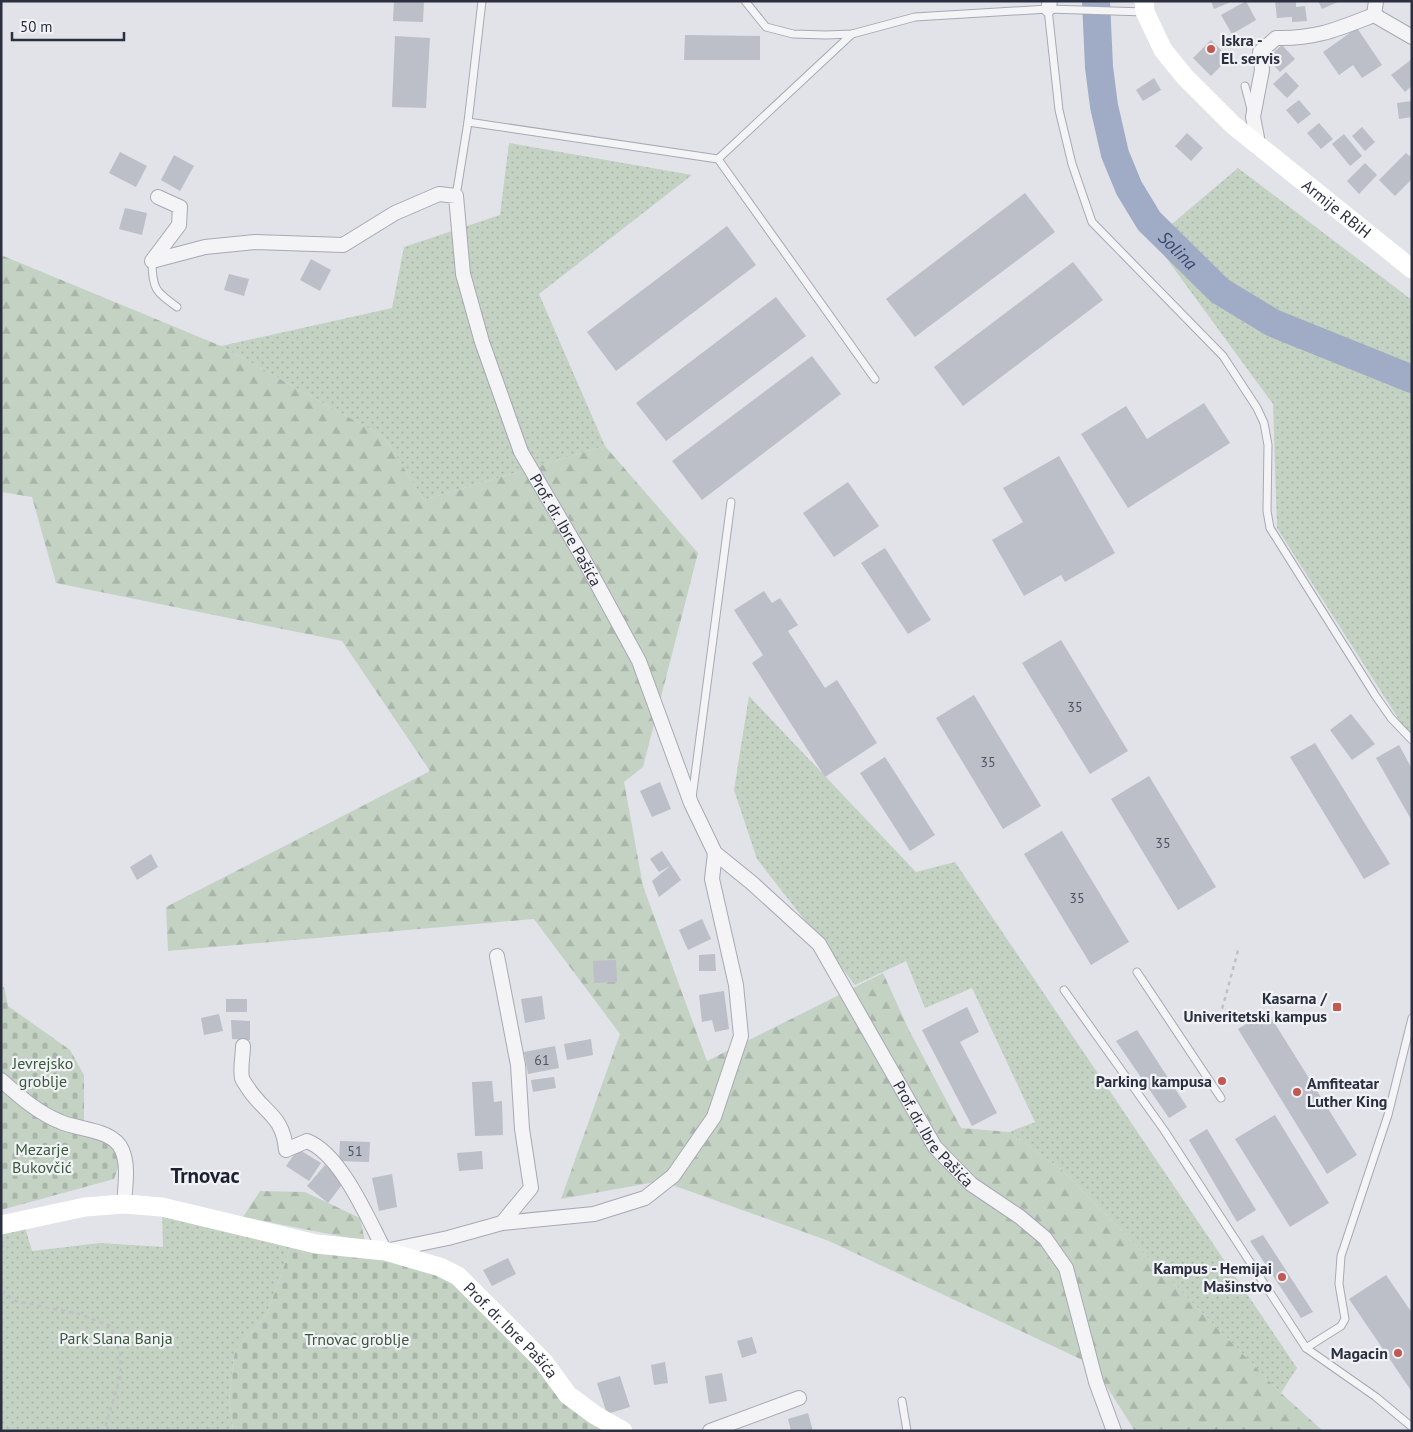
<svg xmlns="http://www.w3.org/2000/svg" width="1413" height="1432" font-family="'PT Sans',sans-serif">
<style>
.grass{fill:url(#grass-dots)}
.forest{fill:url(#forest-firs)}
.cemetery{fill:url(#cemetery-stones)}
.lines{fill:none;stroke-linecap:round;stroke-linejoin:round}
.river{stroke:#a0abc5;stroke-width:28}
.building{fill:#bcbec8}
.lane-casing{stroke:#a7a9b3;stroke-width:9}
.street-casing{stroke:#a7a9b3;stroke-width:16}
.path{stroke:#c0c1c7;stroke-width:2.5;stroke-dasharray:4 4;stroke-linecap:butt}
.lane{stroke:#f4f4f7;stroke-width:7}
.street{stroke:#f4f4f7;stroke-width:14}
.secondary{stroke:#fff;stroke-width:19}
.poi-dot{fill:#c15853;stroke:#f1f2f6;stroke-width:2}
.labels{text-anchor:middle;dominant-baseline:central;stroke-width:4.5;stroke-linejoin:round;paint-order:stroke}
.number-label{font-size:14px;fill:#4f5361}
.poi-label{font-size:16px;font-weight:bold;fill:#2b2f3f;stroke:#f1f2f6;text-anchor:end}
.street-label{font-size:16px;fill:#2b2f3f;stroke:#f1f2f6}
.park-label{font-size:16px;fill:#3a593a;stroke:#f1f2f6}
.water-label{font-size:18px;font-style:italic;fill:#39476e;stroke:#f1f2f6}
.district-label{font-size:21px;font-weight:bold;fill:#1d2030;stroke:#f1f2f6}
</style>
<defs>
<pattern id="grass-dots" width="8" height="8" patternUnits="userSpaceOnUse" patternTransform="scale(1.25)"><rect width="8" height="8" fill="#c4d2c3"/><path d="M2 2h.1M6 6h.1" fill="none" stroke="#a9b5a9" stroke-width="1.8" stroke-linecap="round"/></pattern>
<pattern id="forest-firs" width="22" height="20" patternUnits="userSpaceOnUse" patternTransform="scale(1.25)"><rect width="22" height="20" fill="#c4d2c3"/><path d="M5 1l3.5 6h-7zM16 11l3.5 6h-7z" fill="#a9b5a9"/></pattern>
<pattern id="cemetery-stones" width="16" height="16" patternUnits="userSpaceOnUse" patternTransform="scale(1.25)"><rect width="16" height="16" fill="#c4d2c3"/><path d="M2 7V4a2 2 0 0 1 4 0v3zM10 15v-3a2 2 0 0 1 4 0v3z" fill="#a9b5a9"/></pattern>
</defs>
<rect width="100%" height="100%" fill="#e1e3e9"/>
<g class="grass">
<polygon points="509,143 692,175 539,294 605,446 424,500 384,437 221,346 392,308 404,247 500,215"/>
<polygon points="1238,168 1412,300 1412,735 1403,726 1277,528 1273,404 1153,240"/>
<polygon points="749,696 916,872 955,862 1297,1368 1281,1393 1061,1169 1009,1132 1035,1122 972,988 925,1008 906,961 855,985 757,859 734,790"/>
<polygon points="162,1207 294,1238 267,1314 235,1350 229,1399 233,1431 1,1431 1,1225 23,1220 32,1251 100,1243 163,1247"/>
</g>
<g class="forest">
<polygon points="1,255 221,346 384,437 424,500 605,446 698,553 643,767 624,782 643,886 707,1061 883,973 909,1030 961,1128 1009,1132 1061,1169 1281,1393 1323,1431 1135,1431 1093,1365 829,1241 661,1181 561,1199 620,1034 534,919 168,951 166,907 430,771 342,641 56,583 32,497 1,492"/>
<polygon points="260,1191 305,1192 360,1218 365,1241 243,1217"/>
</g>
<g class="cemetery">
<polygon points="4,987 8,1006 70,1050 84,1075 84,1129 109,1137 120,1162 114,1179 1,1210 1,988"/>
<polygon points="294,1238 440,1267 623,1431 233,1431 229,1399 235,1350 267,1314"/>
</g>
<g class="lines">
<path class="river" id="s1" d="M1096,1L1099,67L1104,106L1115,154L1129,188L1149,221L1220,291L1273,323L1412,379"/>
</g>
<g class="building">
<polygon points="394,1 424,1 423,22 393,21"/>
<polygon points="1211,1 1233,1 1214,9"/>
<polygon points="1246,1 1256,20 1232,34 1221,15"/>
<polygon points="1275,1 1296,1 1296,7 1305,6 1307,21 1292,22 1292,17 1277,18"/>
<polygon points="1318,1 1340,1 1322,9"/>
<polygon points="1357,28 1382,65 1362,78 1353,65 1339,75 1323,52"/>
<polygon points="685,35 760,36 760,60 684,60"/>
<polygon points="395,36 430,38 426,108 392,107"/>
<polygon points="1211,40 1229,58 1211,76 1193,58"/>
<polygon points="1282,45 1295,59 1280,72 1267,58"/>
<polygon points="1412,59 1412,86 1405,92 1391,75"/>
<polygon points="1286,72 1299,86 1287,98 1273,84"/>
<polygon points="1154,78 1161,90 1143,101 1136,90"/>
<polygon points="1299,100 1311,114 1298,124 1286,110"/>
<polygon points="1412,101 1412,117 1399,119 1397,103"/>
<polygon points="1319,123 1333,139 1321,149 1307,133"/>
<polygon points="1362,127 1375,142 1365,151 1352,136"/>
<polygon points="1187,133 1203,148 1191,161 1175,146"/>
<polygon points="1344,134 1362,156 1350,166 1332,144"/>
<polygon points="120,152 147,166 136,187 109,173"/>
<polygon points="1406,153 1412,158 1412,179 1395,196 1379,180"/>
<polygon points="174,155 194,166 180,191 161,180"/>
<polygon points="1365,163 1377,175 1359,194 1347,181"/>
<polygon points="1025,193 1055,232 915,337 886,299"/>
<polygon points="125,208 147,213 142,235 119,229"/>
<polygon points="727,226 756,265 616,371 587,332"/>
<polygon points="311,259 331,270 320,291 300,280"/>
<polygon points="1073,262 1103,300 963,406 934,367"/>
<polygon points="229,274 249,279 244,296 224,290"/>
<polygon points="776,297 806,336 666,441 636,403"/>
<polygon points="812,356 841,394 702,500 672,461"/>
<polygon points="1204,403 1230,443 1128,508 1081,434 1126,406 1147,439"/>
<polygon points="1059,456 1115,553 1065,582 1061,575 1024,596 992,540 1023,522 1003,488"/>
<polygon points="848,482 879,526 834,557 803,513"/>
<polygon points="885,548 931,620 908,634 861,563"/>
<polygon points="764,591 772,603 780,598 798,625 788,631 825,688 837,680 877,743 825,777 752,663 763,655 734,610"/>
<polygon points="1061,640 1128,751 1090,774 1022,663"/>
<polygon points="974,695 1041,806 1003,829 936,718"/>
<polygon points="1351,714 1375,744 1352,760 1330,730"/>
<polygon points="1315,743 1390,864 1364,879 1290,757"/>
<polygon points="1399,745 1412,769 1412,821 1376,758"/>
<polygon points="885,757 935,835 910,851 860,773"/>
<polygon points="1149,776 1216,887 1178,910 1111,799"/>
<polygon points="660,782 671,809 652,817 640,791"/>
<polygon points="1062,831 1129,942 1091,965 1024,854"/>
<polygon points="662,851 681,880 659,897 652,881 670,866 659,872 650,859"/>
<polygon points="151,854 158,867 137,880 130,867"/>
<polygon points="702,919 711,939 688,950 679,930"/>
<polygon points="715,954 716,971 699,971 699,955"/>
<polygon points="616,960 617,982 594,983 593,961"/>
<polygon points="724,991 729,1029 715,1032 712,1020 702,1022 699,995"/>
<polygon points="542,996 545,1019 525,1023 521,999"/>
<rect x="226" y="999" width="21" height="13"/>
<polygon points="967,1007 979,1032 960,1042 997,1113 972,1126 922,1030"/>
<polygon points="1267,1011 1357,1155 1327,1174 1238,1029"/>
<polygon points="219,1014 223,1031 204,1035 201,1018"/>
<polygon points="231,1020 250,1021 250,1040 232,1039"/>
<polygon points="1137,1030 1187,1107 1169,1118 1116,1041"/>
<polygon points="591,1039 593,1055 567,1060 564,1044"/>
<polygon points="555,1046 559,1068 528,1074 524,1052"/>
<polygon points="554,1077 556,1088 533,1092 531,1080"/>
<polygon points="492,1081 494,1102 502,1101 503,1135 475,1136 472,1082"/>
<polygon points="1275,1115 1329,1203 1290,1227 1235,1139"/>
<polygon points="1207,1129 1256,1210 1237,1222 1189,1140"/>
<polygon points="340,1141 370,1142 369,1162 339,1161"/>
<polygon points="298,1149 321,1163 309,1181 286,1166"/>
<polygon points="482,1151 483,1169 459,1171 457,1153"/>
<polygon points="325,1165 345,1181 328,1203 307,1186"/>
<polygon points="392,1174 397,1207 379,1211 372,1178"/>
<polygon points="1263,1235 1313,1312 1301,1318 1250,1241"/>
<polygon points="508,1258 516,1274 492,1286 483,1270"/>
<polygon points="1386,1275 1412,1313 1412,1392 1349,1299"/>
<polygon points="752,1337 757,1353 742,1358 737,1341"/>
<polygon points="665,1362 668,1383 654,1385 651,1365"/>
<polygon points="722,1373 727,1401 709,1404 705,1376"/>
<polygon points="620,1376 630,1407 607,1414 597,1383"/>
<polygon points="808,1413 813,1431 791,1431 788,1419"/>
</g>
<g class="lines">
<g class="lane-casing">
<g id="lane">
<polyline points="745,1 766,27 793,34 826,35 852,34 915,17 1048,9 1145,12"/>
<polyline points="1048,9 1059,110 1072,164 1092,222 1223,356 1257,408 1264,423 1268,445 1267,511 1270,528 1375,695 1391,718 1412,740"/>
<polyline points="1245,86 1251,109"/>
<polyline points="468,122 718,159 852,34"/>
<polyline points="718,159 875,379"/>
<polyline points="456,196 468,122 482,1"/>
<path d="M152,261C152,289 156,292 177,307"/>
<polyline points="692,798 731,502"/>
<polyline points="1137,972 1221,1098"/>
<polyline points="1064,990 1164,1130 1306,1348 1341,1326 1345,1319 1339,1284 1341,1256 1388,1115 1412,1018"/>
<polyline points="1306,1348 1376,1397 1412,1427"/>
<polyline points="902,1401 907,1431"/>
</g>
</g>
<g class="street-casing">
<g id="street">
<polyline points="1048,9 1050,1"/>
<polyline points="1374,15 1376,1"/>
<path d="M1259,148L1253,117L1262,70L1260,52L1276,38C1316,39 1338,29 1374,15L1412,37"/>
<path id="s2" d="M158,197L180,207L179,225L152,261L205,247L255,242L343,245L395,213L439,194L456,196L463,274L482,342L521,452L583,558L639,661L691,803L715,853L752,883L819,944L935,1147L971,1184L1020,1217L1045,1238L1066,1268L1096,1382L1114,1431"/>
<polyline points="497,956 518,1065 522,1129 531,1188 502,1223"/>
<path d="M243,1046C243,1055 240,1068 242,1078C243,1081 246,1085 248,1088C264,1113 283,1115 286,1150L307,1141C341,1154 368,1219 385,1251L448,1238L502,1223L594,1214L645,1198L673,1176L714,1117L741,1036L736,985L712,879L715,853"/>
<path d="M1,1080C19,1096 38,1113 61,1122C79,1130 113,1129 122,1150C129,1166 125,1187 124,1204"/>
<polyline points="710,1431 799,1398"/>
</g>
</g>
<g class="path">
<polyline points="1218,1024 1239,947"/>
<polyline points="1,1248 6,1242"/>
<polyline points="1,1291 16,1301 79,1314 110,1326 120,1348 121,1374 104,1431"/>
</g>
<use href="#lane" class="lane"/>
<use href="#street" class="street"/>
<g class="secondary">
<path id="s3" d="M1144,1L1145,12L1163,50L1185,77L1233,125L1412,269"/>
<path id="s4" d="M1,1225L85,1207L124,1204L162,1207L316,1244L385,1251L440,1267L458,1276L543,1361L568,1395L595,1415L623,1431"/>
</g>
</g>
<g class="poi-dot">
<circle cx="1211" cy="49" r="5"/>
<rect x="1332" y="1002" width="10" height="10" rx="2.5"/>
<circle cx="1222" cy="1081" r="5"/>
<circle cx="1297" cy="1092" r="5"/>
<circle cx="1282" cy="1277" r="5"/>
<circle cx="1398" cy="1353" r="5"/>
</g>
<g class="labels">
<g class="number-label">
<text x="1075" y="707">35</text>
<text x="988" y="762">35</text>
<text x="1163" y="843">35</text>
<text x="1077" y="898">35</text>
<text x="542" y="1060">61</text>
<text x="355" y="1151">51</text>
</g>
<g class="poi-label">
<text x="1221" y="40" text-anchor="start">Iskra -<tspan x="1221" dy="18">El. servis</tspan></text>
<text x="1327" y="998">Kasarna /<tspan x="1327" dy="18">Univeritetski kampus</tspan></text>
<text x="1212" y="1081">Parking kampusa</text>
<text x="1307" y="1083" text-anchor="start">Amfiteatar<tspan x="1307" dy="18">Luther King</tspan></text>
<text x="1272" y="1268">Kampus - Hemijai<tspan x="1272" dy="18">Mašinstvo</tspan></text>
<text x="1388" y="1353">Magacin</text>
</g>
<g class="street-label">
<text stroke="none"><textPath href="#s3" startOffset="289">Armije RBiH</textPath></text>
<text stroke="none"><textPath href="#s2" startOffset="762">Prof. dr. Ibre Pašića</textPath></text>
<text stroke="none"><textPath href="#s2" startOffset="1479">Prof. dr. Ibre Pašića</textPath></text>
<text stroke="none"><textPath href="#s4" startOffset="544">Prof. dr. Ibre Pašića</textPath></text>
</g>
<g class="park-label">
<text x="43" y="1063">Jevrejsko<tspan x="43" dy="18">groblje</tspan></text>
<text x="42" y="1149">Mezarje<tspan x="42" dy="18">Bukovčić</tspan></text>
<text x="116" y="1338">Park Slana Banja</text>
<text x="357" y="1339">Trnovac groblje</text>
</g>
<g class="water-label">
<text stroke="none"><textPath href="#s1" startOffset="271">Solina</textPath></text>
</g>
<g class="district-label">
<text x="205" y="1175">Trnovac</text>
</g>
</g>
<rect width="1413" height="1432" fill="none" stroke="#2b2f3f" stroke-width="5"/>
<path d="M12 32v8h112v-8" fill="none" stroke="#2b2f3f" stroke-width="2.5"/>
<text x="20" y="32" font-size="15" fill="#2b2f3f" stroke="#f1f2f6" stroke-width="4" paint-order="stroke">50 m</text>
</svg>
